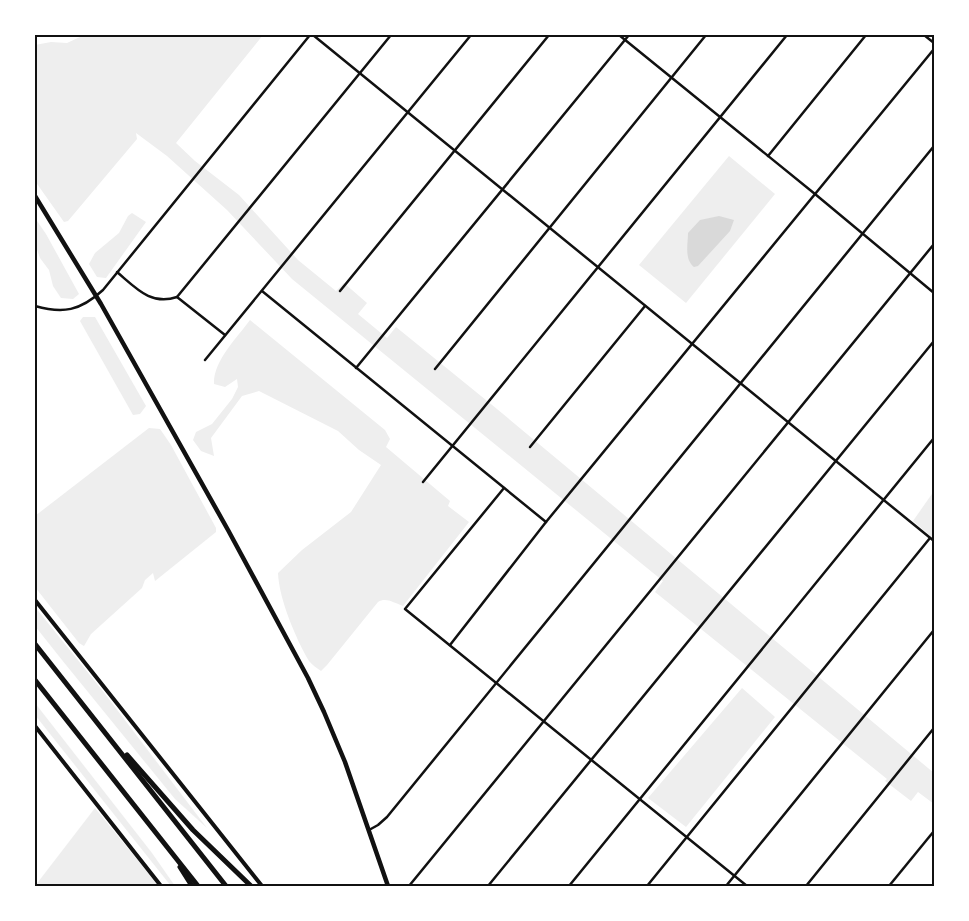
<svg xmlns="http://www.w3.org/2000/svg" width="969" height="921" font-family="'Varela Round',sans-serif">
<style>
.green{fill:#eee}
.water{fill:#d9d9d9}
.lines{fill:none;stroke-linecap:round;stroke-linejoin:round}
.minor{stroke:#111;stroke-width:2.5}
.secondary{stroke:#111;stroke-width:4}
.primary{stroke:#111;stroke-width:4.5}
.motorway{stroke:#111;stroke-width:5}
.neatline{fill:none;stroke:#111;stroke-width:2}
</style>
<rect width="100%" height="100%" fill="#fff"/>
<g class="green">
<polygon points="80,35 263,35 176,143 195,161 239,195 298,260 336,291 344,283 367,303 358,314 387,338 396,327 497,409 934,773 934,804 918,792 911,801 885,781 887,779 655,592 663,581 292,279 227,210 167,156 136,133 137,139 68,221 64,222 35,181 35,45 51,42 67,43 80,37"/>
<polygon points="729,156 775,194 686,303 639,265"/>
<polygon points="132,213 146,222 106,278 97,277 89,264 95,253 119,233 128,216"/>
<polygon points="35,218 46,234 79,294 73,299 61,298 53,286 49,270 40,258 35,244"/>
<polygon points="83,317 95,317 146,406 140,414 133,415 80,321"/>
<path d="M250,320L385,430L390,439L386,447L450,501L448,506L469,522L403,606C394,603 386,597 378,602L327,665L321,671C317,668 312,665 309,661C296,639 279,599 278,573L302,550L351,512L381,465L359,450L338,431L259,391L242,396L211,438L214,456L201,451L193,440L196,432L212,424L232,399L238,387L237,379L225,387L214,384C213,361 237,338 250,320Z"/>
<polygon points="149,428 160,429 171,445 216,528 216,532 155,581 153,573 145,580 142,588 91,634 84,646 79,643 35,587 35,516"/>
<polygon points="934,491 934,539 913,521"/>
<polygon points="35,607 102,690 207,828 175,799 62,660 35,626"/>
<polygon points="742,688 775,717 686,827 648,798"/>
<polygon points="35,703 152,853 175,886 171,886 35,715"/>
<polygon points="95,808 159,886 35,886"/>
</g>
<path class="water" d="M719,216L734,220L730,231L698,266L694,267C684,259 688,244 688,233L700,220Z"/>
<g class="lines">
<g class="minor">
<polyline points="313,35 934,541"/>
<polyline points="619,35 815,194 934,293"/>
<polyline points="924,35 934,43"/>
<polyline points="768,156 866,35"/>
<path d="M117,272C136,288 151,306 177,297L225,335"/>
<polyline points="262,291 546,522"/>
<polyline points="340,291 549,35"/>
<polyline points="177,297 391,35"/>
<path d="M35,306C63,314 80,311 103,290L310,35"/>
<polyline points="205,360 471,35"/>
<polyline points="356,368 629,35"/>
<polyline points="435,369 706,35"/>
<polyline points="530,447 645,306"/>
<polyline points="423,482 787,35"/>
<polyline points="504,488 405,609 747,886"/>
<polyline points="450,645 546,522 934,49"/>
<polyline points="369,830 378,825 387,817 934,146"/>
<polyline points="409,886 934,244"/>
<polyline points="488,886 934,341"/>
<polyline points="569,886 934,438"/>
<polyline points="647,886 930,538"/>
<polyline points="726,886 934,630"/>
<polyline points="806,886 934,728"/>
<polyline points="889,886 934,831"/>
</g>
<g class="secondary">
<polyline points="35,600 262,886"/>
<polyline points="35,726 161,886"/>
</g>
<polyline class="primary" points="35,196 101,304 228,530 308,678 324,712 345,762 388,886"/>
<g class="motorway">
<polyline points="35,644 226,886"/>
<polyline points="35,680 198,886"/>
<polyline points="127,755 193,830 251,886"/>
<polyline points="180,867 192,886"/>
</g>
</g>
<rect width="969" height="921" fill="none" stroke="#ffffff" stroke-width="72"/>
<rect x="36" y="36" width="897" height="849" class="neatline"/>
</svg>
